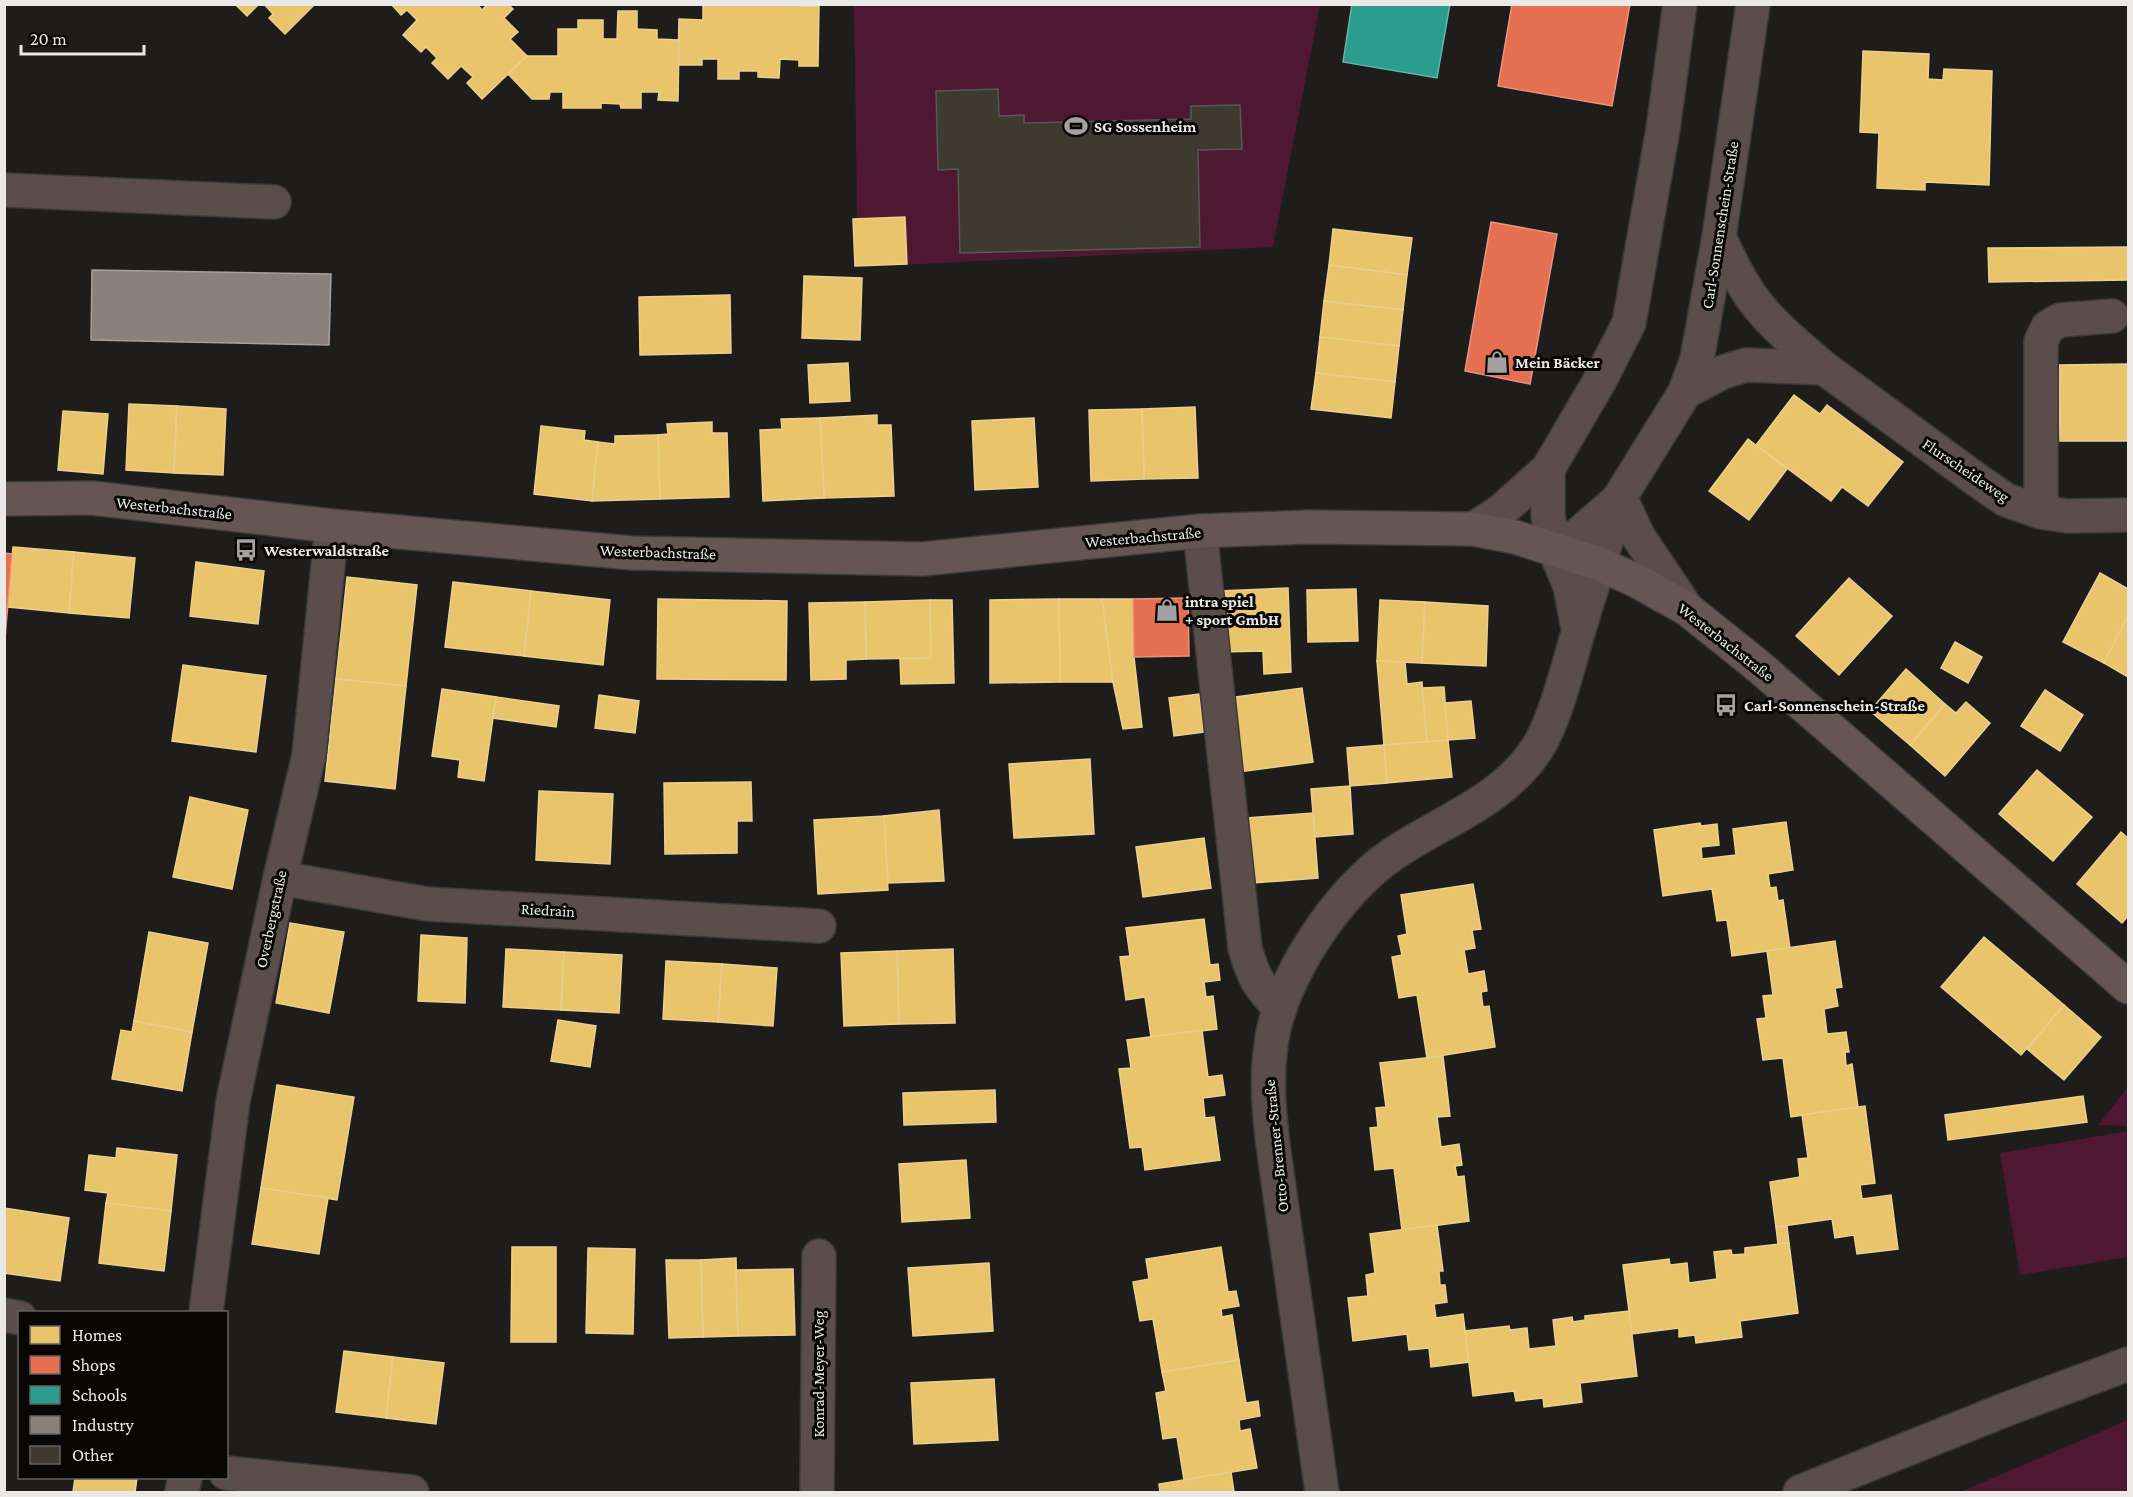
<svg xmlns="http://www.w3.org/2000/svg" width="2133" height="1497" font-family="'Crimson Pro',serif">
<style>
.green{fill:#4e1832}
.homes{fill:#e9c46a;stroke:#eacf90;stroke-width:1.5}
.shops{fill:#e76f51;stroke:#e8947e;stroke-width:1.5}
.schools{fill:#2a9d8f;stroke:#64b4aa;stroke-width:1.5}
.industry{fill:#8a817c;stroke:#a7a09c;stroke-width:1.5}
.building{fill:#3e3a30;stroke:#585756;stroke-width:1.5}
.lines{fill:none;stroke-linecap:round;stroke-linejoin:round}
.minor-casing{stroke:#3b3a39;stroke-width:36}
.major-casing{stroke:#3b3a39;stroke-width:36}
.minor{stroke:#5a4d4c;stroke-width:33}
.major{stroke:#655654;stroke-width:33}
.labels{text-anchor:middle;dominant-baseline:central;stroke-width:6;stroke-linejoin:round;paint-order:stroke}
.poi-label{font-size:16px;font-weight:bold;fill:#ebe9e8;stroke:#080706;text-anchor:start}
.street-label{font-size:16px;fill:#ebe9e8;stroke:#080706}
</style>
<rect width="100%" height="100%" fill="#1e1d1c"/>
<g class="green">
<polygon points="854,5 1320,5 1273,247 858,267"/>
<polygon points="2128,1087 2128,1126 2098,1125"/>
<polygon points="2128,1131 2128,1257 2020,1275 2000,1153"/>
<polygon points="2128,1420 2128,1492 1960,1492"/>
</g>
<g class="homes">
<polygon points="235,4 259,4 247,16"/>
<polygon points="264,4 315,4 285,34 269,18 273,14"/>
<polygon points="391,4 477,4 482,10 488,4 508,4 513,9 504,18 518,32 510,39 527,56 482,99 467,83 473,77 461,66 448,79 432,63 437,58 426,47 421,52 403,35 417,20 407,10 401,15"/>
<polygon points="703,4 797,4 797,6 819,6 818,66 799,66 799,60 780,59 779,78 758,77 758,71 739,71 739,79 718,79 718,59 702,59 702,65 678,65 679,19 703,20"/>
<polygon points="618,11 637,11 637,29 657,30 657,39 679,40 678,101 658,100 659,92 641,92 641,108 621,108 620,104 601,103 601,108 563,108 563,92 550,92 549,99 532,99 508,74 527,56 558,56 558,29 578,29 578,20 603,20 603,39 617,39"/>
<polygon points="1863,51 1929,54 1928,79 1943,80 1944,69 1992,71 1989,185 1925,182 1925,190 1877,188 1879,133 1860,132"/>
<polygon points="905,217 907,264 855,266 853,219"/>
<polygon points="1333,229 1412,238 1407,275 1329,265"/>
<polygon points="2128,247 2128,280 1989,282 1988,248"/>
<polygon points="1329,265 1407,275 1403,310 1324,301"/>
<polygon points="804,276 862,278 860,340 802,338"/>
<polygon points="730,295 731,353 640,355 639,297"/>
<polygon points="1324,301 1403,310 1399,346 1320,337"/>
<polygon points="1320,337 1399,346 1395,382 1316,373"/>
<polygon points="848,363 850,401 810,403 808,365"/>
<polygon points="2128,364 2128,441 2060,441 2059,365"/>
<polygon points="1316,373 1395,382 1391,418 1311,409"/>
<polygon points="1794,395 1820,414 1827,405 1903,462 1868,506 1842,487 1831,501 1756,445"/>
<polygon points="129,404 177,406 174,473 126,470"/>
<polygon points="177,406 226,409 223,475 174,473"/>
<polygon points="1195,407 1198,478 1144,479 1142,409"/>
<polygon points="1142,409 1144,479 1091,481 1089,410"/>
<polygon points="63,411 108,414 103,474 58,470"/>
<polygon points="877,415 877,425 891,425 894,496 824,498 820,418"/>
<polygon points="820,418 824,498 763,501 760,430 782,429 781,419"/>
<polygon points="1034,418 1038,487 975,490 972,421"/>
<polygon points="712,422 712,433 727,433 729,497 660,499 658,435 668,434 667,424"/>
<polygon points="541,426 585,431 584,440 598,442 592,501 534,494"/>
<polygon points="658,435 660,499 592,501 598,442 615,444 615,436"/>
<polygon points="1748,439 1787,469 1749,520 1709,491"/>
<polygon points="13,547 74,552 69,613 8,607"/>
<polygon points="74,552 135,558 129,618 69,613"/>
<polygon points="196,562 264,571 258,624 190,616"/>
<polygon points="2100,573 2128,589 2128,616 2104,663 2063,642"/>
<polygon points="347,577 417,585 406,686 336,679"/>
<polygon points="1849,578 1892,616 1839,675 1796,636"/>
<polygon points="453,582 531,591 524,656 445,647"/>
<polygon points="1288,588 1291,672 1264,674 1263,651 1222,652 1219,591"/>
<polygon points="1356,589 1358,641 1308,642 1307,590"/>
<polygon points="531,591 610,600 603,665 524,656"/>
<polygon points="658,599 787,601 786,680 657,679"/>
<polygon points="1059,599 1102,599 1113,682 1060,682"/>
<polygon points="1059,599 1060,682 990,683 990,600"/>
<polygon points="1102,599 1133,599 1134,657 1142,727 1123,729 1113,682"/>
<polygon points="930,600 931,658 866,659 865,602"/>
<polygon points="930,600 952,600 954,683 901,684 900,659 931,658"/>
<polygon points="1380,600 1425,602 1422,663 1377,661"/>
<polygon points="865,602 866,659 846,660 846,679 811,680 809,603"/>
<polygon points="1425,602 1488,606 1486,666 1422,663"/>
<polygon points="2128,616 2128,677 2104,663"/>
<polygon points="1955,642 1982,657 1968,683 1941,668"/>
<polygon points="1377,661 1405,662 1407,684 1422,682 1427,742 1384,745"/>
<polygon points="183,665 266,676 256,752 172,741"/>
<polygon points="1906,669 1945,704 1910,745 1870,711"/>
<polygon points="336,679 406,686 395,789 325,781"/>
<polygon points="1444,687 1448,740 1427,742 1422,688"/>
<polygon points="1302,688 1313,762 1239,772 1229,698"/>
<polygon points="442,689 496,697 484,781 458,777 460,760 432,756"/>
<polygon points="2045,690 2083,715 2060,751 2021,726"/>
<polygon points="1199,694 1204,732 1174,736 1169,698"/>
<polygon points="599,695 639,701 635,733 595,728"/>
<polygon points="496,697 559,706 556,727 493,718"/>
<polygon points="1471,701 1475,738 1448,740 1445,703"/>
<polygon points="1966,702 1990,723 1945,776 1910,745 1945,704 1956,713"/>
<polygon points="1448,740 1452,777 1387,783 1384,745"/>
<polygon points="1384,745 1387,783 1350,786 1347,748"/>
<polygon points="1090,759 1094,834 1014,838 1009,764"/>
<polygon points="2037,770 2092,817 2053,861 1999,814"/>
<polygon points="751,782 752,821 737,821 737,853 665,854 664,783"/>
<polygon points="1350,786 1353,834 1315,837 1311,789"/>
<polygon points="539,791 613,794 610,864 536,860"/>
<polygon points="190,797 248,810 232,889 173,877"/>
<polygon points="939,810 944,881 888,883 884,816"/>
<polygon points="1313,813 1318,878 1253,883 1247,818"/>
<polygon points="884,816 888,890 818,894 814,820"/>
<polygon points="1786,822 1793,870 1768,874 1770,888 1776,887 1778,901 1783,900 1790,948 1732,956 1727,920 1717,921 1712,889 1663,896 1654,830 1700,823 1701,826 1717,824 1719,845 1701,847 1702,859 1736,855 1733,829"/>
<polygon points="2121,832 2128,838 2128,916 2122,923 2077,884"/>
<polygon points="1204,838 1211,888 1143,897 1136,847"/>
<polygon points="1473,884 1481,929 1472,930 1475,948 1464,950 1468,974 1484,971 1487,991 1481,992 1483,1007 1489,1006 1495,1047 1427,1058 1417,995 1399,998 1392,957 1402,955 1398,936 1407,934 1401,895"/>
<polygon points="1204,919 1210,965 1218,964 1220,980 1204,982 1206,997 1213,996 1217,1029 1151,1037 1145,997 1126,1000 1120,957 1130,956 1126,928"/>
<polygon points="290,923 344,932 329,1013 276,1003"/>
<polygon points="149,932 208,943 192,1032 134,1021"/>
<polygon points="421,935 467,938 465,1003 418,1001"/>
<polygon points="1984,937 2064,1005 2021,1055 1941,987"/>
<polygon points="1835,941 1842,987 1835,988 1838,1006 1824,1009 1827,1034 1846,1032 1849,1052 1845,1052 1846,1066 1852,1064 1858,1107 1791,1117 1783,1058 1763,1060 1757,1019 1766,1018 1763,996 1773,995 1767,951"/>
<polygon points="506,949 564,952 561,1010 503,1007"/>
<polygon points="953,949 955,1023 899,1024 897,951"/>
<polygon points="897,951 899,1024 844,1026 841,953"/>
<polygon points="564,952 622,955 619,1013 561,1010"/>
<polygon points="666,961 722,964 718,1022 663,1019"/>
<polygon points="722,964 777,968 773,1026 718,1022"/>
<polygon points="2064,1005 2101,1037 2064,1080 2027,1049"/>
<polygon points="558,1020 596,1026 590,1067 551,1061"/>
<polygon points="134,1021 192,1032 182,1091 112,1079 121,1030 132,1032"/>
<polygon points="1202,1030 1208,1077 1222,1075 1225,1095 1203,1098 1205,1118 1214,1117 1220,1160 1145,1170 1142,1147 1130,1148 1119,1069 1131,1068 1127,1040"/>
<polygon points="1443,1056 1450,1116 1437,1117 1441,1147 1459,1144 1462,1165 1455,1166 1457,1177 1464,1176 1469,1221 1402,1230 1394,1168 1375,1170 1370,1128 1378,1127 1376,1108 1386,1107 1380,1063"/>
<polygon points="277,1085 354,1097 337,1200 261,1188"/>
<polygon points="995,1090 996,1122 904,1125 903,1093"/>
<polygon points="2083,1096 2087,1122 1948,1140 1945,1115"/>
<polygon points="1865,1106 1875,1183 1860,1185 1862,1199 1891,1195 1898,1249 1857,1254 1854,1235 1835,1238 1832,1219 1776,1227 1770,1182 1800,1177 1798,1159 1808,1158 1802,1115"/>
<polygon points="117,1148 177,1155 171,1211 106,1203 108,1193 85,1190 89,1155 116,1158"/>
<polygon points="966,1160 970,1218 902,1222 899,1164"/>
<polygon points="261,1188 328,1198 319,1254 252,1244"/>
<polygon points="106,1203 171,1211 164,1271 99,1263"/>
<polygon points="4,1208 69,1218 60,1281 4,1273"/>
<polygon points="1437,1225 1443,1271 1439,1271 1440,1285 1445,1285 1447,1302 1434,1304 1436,1318 1463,1314 1469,1362 1431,1367 1429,1348 1409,1350 1407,1334 1353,1341 1348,1298 1368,1296 1366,1275 1375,1273 1370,1234"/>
<polygon points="1787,1226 1789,1243 1778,1244 1776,1227"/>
<polygon points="1789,1243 1798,1313 1740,1321 1742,1337 1696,1343 1695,1335 1679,1337 1679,1328 1632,1334 1623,1265 1669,1259 1670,1265 1687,1263 1689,1283 1717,1279 1714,1252 1731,1250 1732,1255 1745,1254 1745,1248"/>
<polygon points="512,1247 556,1247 556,1342 511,1342"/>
<polygon points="1221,1247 1228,1292 1236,1291 1239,1306 1221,1309 1222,1317 1232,1315 1239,1360 1162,1372 1153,1319 1140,1321 1133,1282 1149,1279 1146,1259"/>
<polygon points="588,1248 635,1249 633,1334 586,1333"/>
<polygon points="736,1258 738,1336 703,1337 701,1260"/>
<polygon points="666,1260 701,1260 703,1337 669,1338"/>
<polygon points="989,1263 993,1331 913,1336 908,1268"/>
<polygon points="793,1269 795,1335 738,1336 736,1270"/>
<polygon points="1629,1311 1637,1376 1580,1383 1582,1402 1544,1407 1543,1398 1516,1401 1514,1391 1473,1396 1465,1331 1509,1326 1510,1330 1527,1328 1529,1349 1556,1346 1553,1320 1572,1317 1573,1322 1585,1320 1585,1316"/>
<polygon points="344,1351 393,1357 386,1418 336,1412"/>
<polygon points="393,1357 444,1363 436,1424 386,1418"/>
<polygon points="1239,1360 1246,1403 1258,1401 1260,1416 1239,1420 1240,1431 1250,1429 1257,1468 1184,1480 1177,1437 1163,1439 1156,1393 1166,1391 1162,1372"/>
<polygon points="994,1379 998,1440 914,1444 911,1383"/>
<polygon points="1231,1472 1234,1492 1160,1492 1159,1484"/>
<polygon points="75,1478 137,1478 135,1492 73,1492"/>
</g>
<g class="shops">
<polygon points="1512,4 1630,4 1612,106 1498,86"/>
<polygon points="1491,222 1557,234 1530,384 1465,371"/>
<polygon points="4,553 12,554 5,639 4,639"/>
<polygon points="1188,598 1189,656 1134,657 1133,599"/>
</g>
<polygon class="schools" points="1352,4 1450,4 1437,78 1343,62"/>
<polygon class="industry" points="92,270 331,274 329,345 91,340"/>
<polygon class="building" points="998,89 999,116 1024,115 1024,123 1191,119 1191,106 1240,105 1242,149 1198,150 1200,247 960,253 958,169 938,170 936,91"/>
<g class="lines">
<g class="minor-casing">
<g id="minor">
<polyline points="4,190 274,202"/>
<path d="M1719,237C1727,254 1735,271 1745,287C1764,319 1796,344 1824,368L1977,480L2006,500L2041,512L2067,516L2128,515"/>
<polyline points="1685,392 1723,372 1746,365 1824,368"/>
<polyline points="1548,469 1548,516 1554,548 1570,586 1578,628"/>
<polyline points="2041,512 2041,341 2048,327 2060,320 2112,316"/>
<polyline points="1473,529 1500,512 1548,469 1599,382 1629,323 1663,129 1680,4"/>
<path d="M1200,531L1245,948C1254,979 1258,985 1280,1008"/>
<polyline points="1554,548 1578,535 1619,499"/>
<polyline points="1687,609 1638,536 1620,497 1685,392 1697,359 1719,237 1753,4"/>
<polyline points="280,878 427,904 819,926"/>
<polyline points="206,1312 233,1101 280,878 309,755 332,526"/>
<polyline points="4,1315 20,1318"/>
<polyline points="226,1473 412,1492"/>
<polyline points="182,1492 185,1478"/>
<polyline points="817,1492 819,1256"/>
<path d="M1322,1492L1273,1145C1269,1111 1266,1079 1271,1045C1279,979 1338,891 1393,854C1443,820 1504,801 1538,747C1555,720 1568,667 1577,636C1591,589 1606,543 1620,497"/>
<polyline points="1800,1492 2007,1409 2128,1364"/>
</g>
</g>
<g class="major-casing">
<polyline id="major" points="4,499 92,498 332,526 632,553 922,559 1200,531 1309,527 1473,529 1515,537 1599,564 1637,581 1687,609 1757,665 2128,987"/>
</g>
<use href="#minor" class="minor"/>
<use href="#major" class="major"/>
</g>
<defs>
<g id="stadium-bare" transform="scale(1.8)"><path d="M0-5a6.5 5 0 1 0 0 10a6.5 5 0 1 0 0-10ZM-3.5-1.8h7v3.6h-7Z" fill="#a3a2a1" stroke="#080706" stroke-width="2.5" paint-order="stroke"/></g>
<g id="shop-bare" transform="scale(1.8)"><path d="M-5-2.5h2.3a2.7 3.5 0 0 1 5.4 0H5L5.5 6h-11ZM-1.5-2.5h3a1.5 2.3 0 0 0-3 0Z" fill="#a3a2a1" stroke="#080706" stroke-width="2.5" paint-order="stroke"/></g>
<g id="bus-bare" transform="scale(1.8)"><path d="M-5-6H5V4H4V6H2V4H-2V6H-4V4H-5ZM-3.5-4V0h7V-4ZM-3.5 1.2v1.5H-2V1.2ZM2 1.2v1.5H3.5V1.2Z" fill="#a3a2a1" stroke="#080706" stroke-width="2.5" paint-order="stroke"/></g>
</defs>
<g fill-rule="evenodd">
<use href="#stadium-bare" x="1076" y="126"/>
<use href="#shop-bare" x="1497" y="362"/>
<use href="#bus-bare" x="246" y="550"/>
<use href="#shop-bare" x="1167" y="610"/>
<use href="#bus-bare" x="1726" y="705"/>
</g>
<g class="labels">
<g class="poi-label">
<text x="1094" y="126">SG Sossenheim</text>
<text x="1515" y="362">Mein Bäcker</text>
<text x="264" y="550">Westerwaldstraße</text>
<text x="1185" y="601">intra spiel<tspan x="1185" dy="18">+ sport GmbH</tspan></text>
<text x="1744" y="705">Carl-Sonnenschein-Straße</text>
</g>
<g class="street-label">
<text transform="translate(1720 225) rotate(-81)">Carl-Sonnenschein-Straße</text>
<text transform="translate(1966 470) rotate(34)">Flurscheideweg</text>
<text transform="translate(174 508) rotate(6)">Westerbachstraße</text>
<text transform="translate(1143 537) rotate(-5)">Westerbachstraße</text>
<text transform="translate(658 552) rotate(2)">Westerbachstraße</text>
<text transform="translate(1726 642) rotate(38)">Westerbachstraße</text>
<text transform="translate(548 910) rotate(3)">Riedrain</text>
<text transform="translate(271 919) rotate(-78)">Overbergstraße</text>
<text transform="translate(1276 1146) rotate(-96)">Otto-Brenner-Straße</text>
<text transform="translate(818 1374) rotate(-90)">Konrad-Meyer-Weg</text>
</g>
</g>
<rect width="2133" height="1497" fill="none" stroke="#ebe9e8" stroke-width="12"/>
<rect x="18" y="1311" width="210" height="168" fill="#080706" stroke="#636160" stroke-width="1.5"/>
<rect x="30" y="1326" width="30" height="18" fill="#e9c46a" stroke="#636160" stroke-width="1.5"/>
<text x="72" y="1341" font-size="18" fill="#ebe9e8">Homes</text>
<rect x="30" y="1356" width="30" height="18" fill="#e76f51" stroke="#636160" stroke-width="1.5"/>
<text x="72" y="1371" font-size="18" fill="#ebe9e8">Shops</text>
<rect x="30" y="1386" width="30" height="18" fill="#2a9d8f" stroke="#636160" stroke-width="1.5"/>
<text x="72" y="1401" font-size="18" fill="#ebe9e8">Schools</text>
<rect x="30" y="1416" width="30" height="18" fill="#8a817c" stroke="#636160" stroke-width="1.5"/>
<text x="72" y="1431" font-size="18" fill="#ebe9e8">Industry</text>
<rect x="30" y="1446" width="30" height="18" fill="#3e3a30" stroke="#636160" stroke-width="1.5"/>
<text x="72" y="1461" font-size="18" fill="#ebe9e8">Other</text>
<path d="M21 45v9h123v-9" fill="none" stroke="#ebe9e8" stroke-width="3"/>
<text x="30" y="45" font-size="18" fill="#ebe9e8" stroke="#080706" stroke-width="4.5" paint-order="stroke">20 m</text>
</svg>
